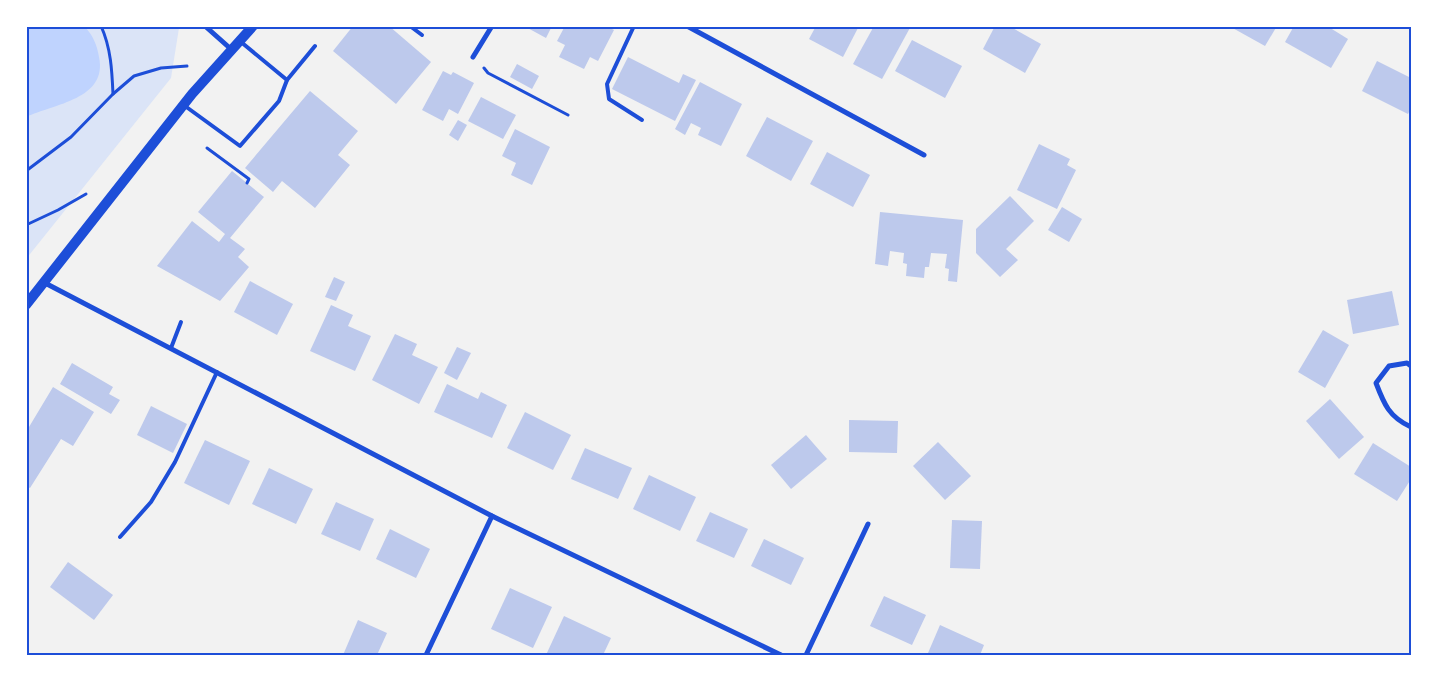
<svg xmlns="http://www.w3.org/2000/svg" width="1437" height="681" font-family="'DejaVu Sans',sans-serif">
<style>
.green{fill:#dbe4f7}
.water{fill:#bfd3fe}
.building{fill:#bdc9ec}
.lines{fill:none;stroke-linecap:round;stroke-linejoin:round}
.path{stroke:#1d4ed8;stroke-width:3}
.service{stroke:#1d4ed8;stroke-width:4}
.minor{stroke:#1d4ed8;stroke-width:5}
.secondary{stroke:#1d4ed8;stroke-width:10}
.neatline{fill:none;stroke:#1d4ed8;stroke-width:2}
</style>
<rect width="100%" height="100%" fill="#f2f2f2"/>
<polygon class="green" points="26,26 177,26 179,28 171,78 26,259"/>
<path class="water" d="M26,26H84C93,35 97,45 99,57C108,99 54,104 26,117Z"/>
<g class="building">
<polygon points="353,26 389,26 431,62 396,104 333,51"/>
<polygon points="524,26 552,26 546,38"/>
<polygon points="565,26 606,26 614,30 598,61 590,57 584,69 559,57 565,45 557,41"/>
<polygon points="816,26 859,26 843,57 809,39"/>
<polygon points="874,26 911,26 882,79 853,64"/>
<polygon points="995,26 1009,26 1041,44 1025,73 983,49"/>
<polygon points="1229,26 1277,26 1265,46"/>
<polygon points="1294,26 1327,26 1348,39 1331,68 1285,42"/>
<polygon points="912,40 962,66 945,98 895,71"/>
<polygon points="628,57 679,83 683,74 696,80 675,121 612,89"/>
<polygon points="1377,61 1411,78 1411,108 1408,114 1362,91"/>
<polygon points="517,64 539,76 532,89 510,77"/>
<polygon points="443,71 451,75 453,72 474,83 458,114 449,109 443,121 422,110"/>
<polygon points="700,82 742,104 721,146 698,135 701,128 691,123 685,135 675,129"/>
<polygon points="310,91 358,131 338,155 350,165 315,208 282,181 273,192 245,168"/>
<polygon points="481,97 516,115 503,139 468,121"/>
<polygon points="767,117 813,141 791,181 746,156"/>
<polygon points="458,120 467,125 458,141 449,135"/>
<polygon points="515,129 550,147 532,185 511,175 516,163 502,156"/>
<polygon points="1039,144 1070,159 1067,165 1076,170 1057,209 1017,190"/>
<polygon points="827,152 870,175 853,207 810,184"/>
<polygon points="232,171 264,197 230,238 245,249 238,257 249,267 220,301 157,266 192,221 219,242 225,234 198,212"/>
<polygon points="1010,196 1034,221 1006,249 1018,260 1000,277 976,253 976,229"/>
<polygon points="1062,207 1082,219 1069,242 1048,230"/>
<polygon points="880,212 963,220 957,282 948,281 949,269 945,268 947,254 931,253 929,267 925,267 924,278 906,276 907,264 903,263 904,253 890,251 888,266 875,264"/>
<polygon points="334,277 345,282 336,301 325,297"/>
<polygon points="250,281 293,304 277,335 234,312"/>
<polygon points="1392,291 1399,325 1353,334 1347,300"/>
<polygon points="331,305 353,315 348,326 371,336 355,371 310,351"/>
<polygon points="1323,330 1349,345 1325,388 1298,372"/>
<polygon points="395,334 417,344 412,355 438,367 419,404 372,380"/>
<polygon points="457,347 471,353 457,380 444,373"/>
<polygon points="72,363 113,387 109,394 120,400 111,414 60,384"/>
<polygon points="447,384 478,399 481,392 507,405 492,438 434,412"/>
<polygon points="53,387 94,412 73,446 61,439 30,488 26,486 26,432"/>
<polygon points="1330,399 1364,437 1339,459 1306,421"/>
<polygon points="151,406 187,424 173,453 137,435"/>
<polygon points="525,412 571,435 553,470 507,448"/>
<polygon points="849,420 898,421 897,453 849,452"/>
<polygon points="806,435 827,459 791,489 771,465"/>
<polygon points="205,440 250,461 229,505 184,483"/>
<polygon points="938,442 971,476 945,500 913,466"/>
<polygon points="1373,443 1411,467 1411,479 1397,501 1354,474"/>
<polygon points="585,448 632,468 618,499 571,479"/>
<polygon points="269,468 313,489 296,524 252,504"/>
<polygon points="649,475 696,497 680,531 633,509"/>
<polygon points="336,502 374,519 360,551 321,534"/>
<polygon points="710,512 748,529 734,558 696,541"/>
<polygon points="952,520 982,521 980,569 950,568"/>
<polygon points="390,529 430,549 416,578 376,559"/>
<polygon points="764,539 804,558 791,585 751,566"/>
<polygon points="68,562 113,595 94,620 50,587"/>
<polygon points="510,588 552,607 533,648 491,629"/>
<polygon points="884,596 926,615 912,645 870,626"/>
<polygon points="564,616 611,638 603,655 546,655"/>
<polygon points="358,620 387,633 377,655 343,655"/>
<polygon points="940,625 984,645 980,655 933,655 928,653"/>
</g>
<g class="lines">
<g class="path">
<path d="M101,26C111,48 112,71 113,94"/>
<polyline points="484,68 488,73 568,115"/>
<polyline points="207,148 249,179 247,183"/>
<polyline points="26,171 71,137 113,94 134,76 161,68 187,66"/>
<polyline points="26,225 58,210 86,194"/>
</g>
<g class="service">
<polyline points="410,26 422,35"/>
<polyline points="634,26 607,84 609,99 642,120"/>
<polyline points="241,42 287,80 315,46"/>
<polyline points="185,106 240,146 279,101 287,80"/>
<polyline points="171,348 181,322"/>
<polyline points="120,537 151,502 175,462 217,372"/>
</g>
<g class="minor">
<polyline points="205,26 232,50"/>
<polyline points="687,26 924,155"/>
<polyline points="473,57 492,26"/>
<polyline points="45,283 492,516 781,655"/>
<path d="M1411,366L1407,363L1389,366L1376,383C1384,404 1389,417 1411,427"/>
<polyline points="426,655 492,516"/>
<polyline points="806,655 868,524"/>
</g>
<polyline class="secondary" points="26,305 192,94 253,26"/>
</g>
<rect width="1437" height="681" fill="none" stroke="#ffffff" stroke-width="55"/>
<rect x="28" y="28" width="1382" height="626" class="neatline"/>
</svg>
